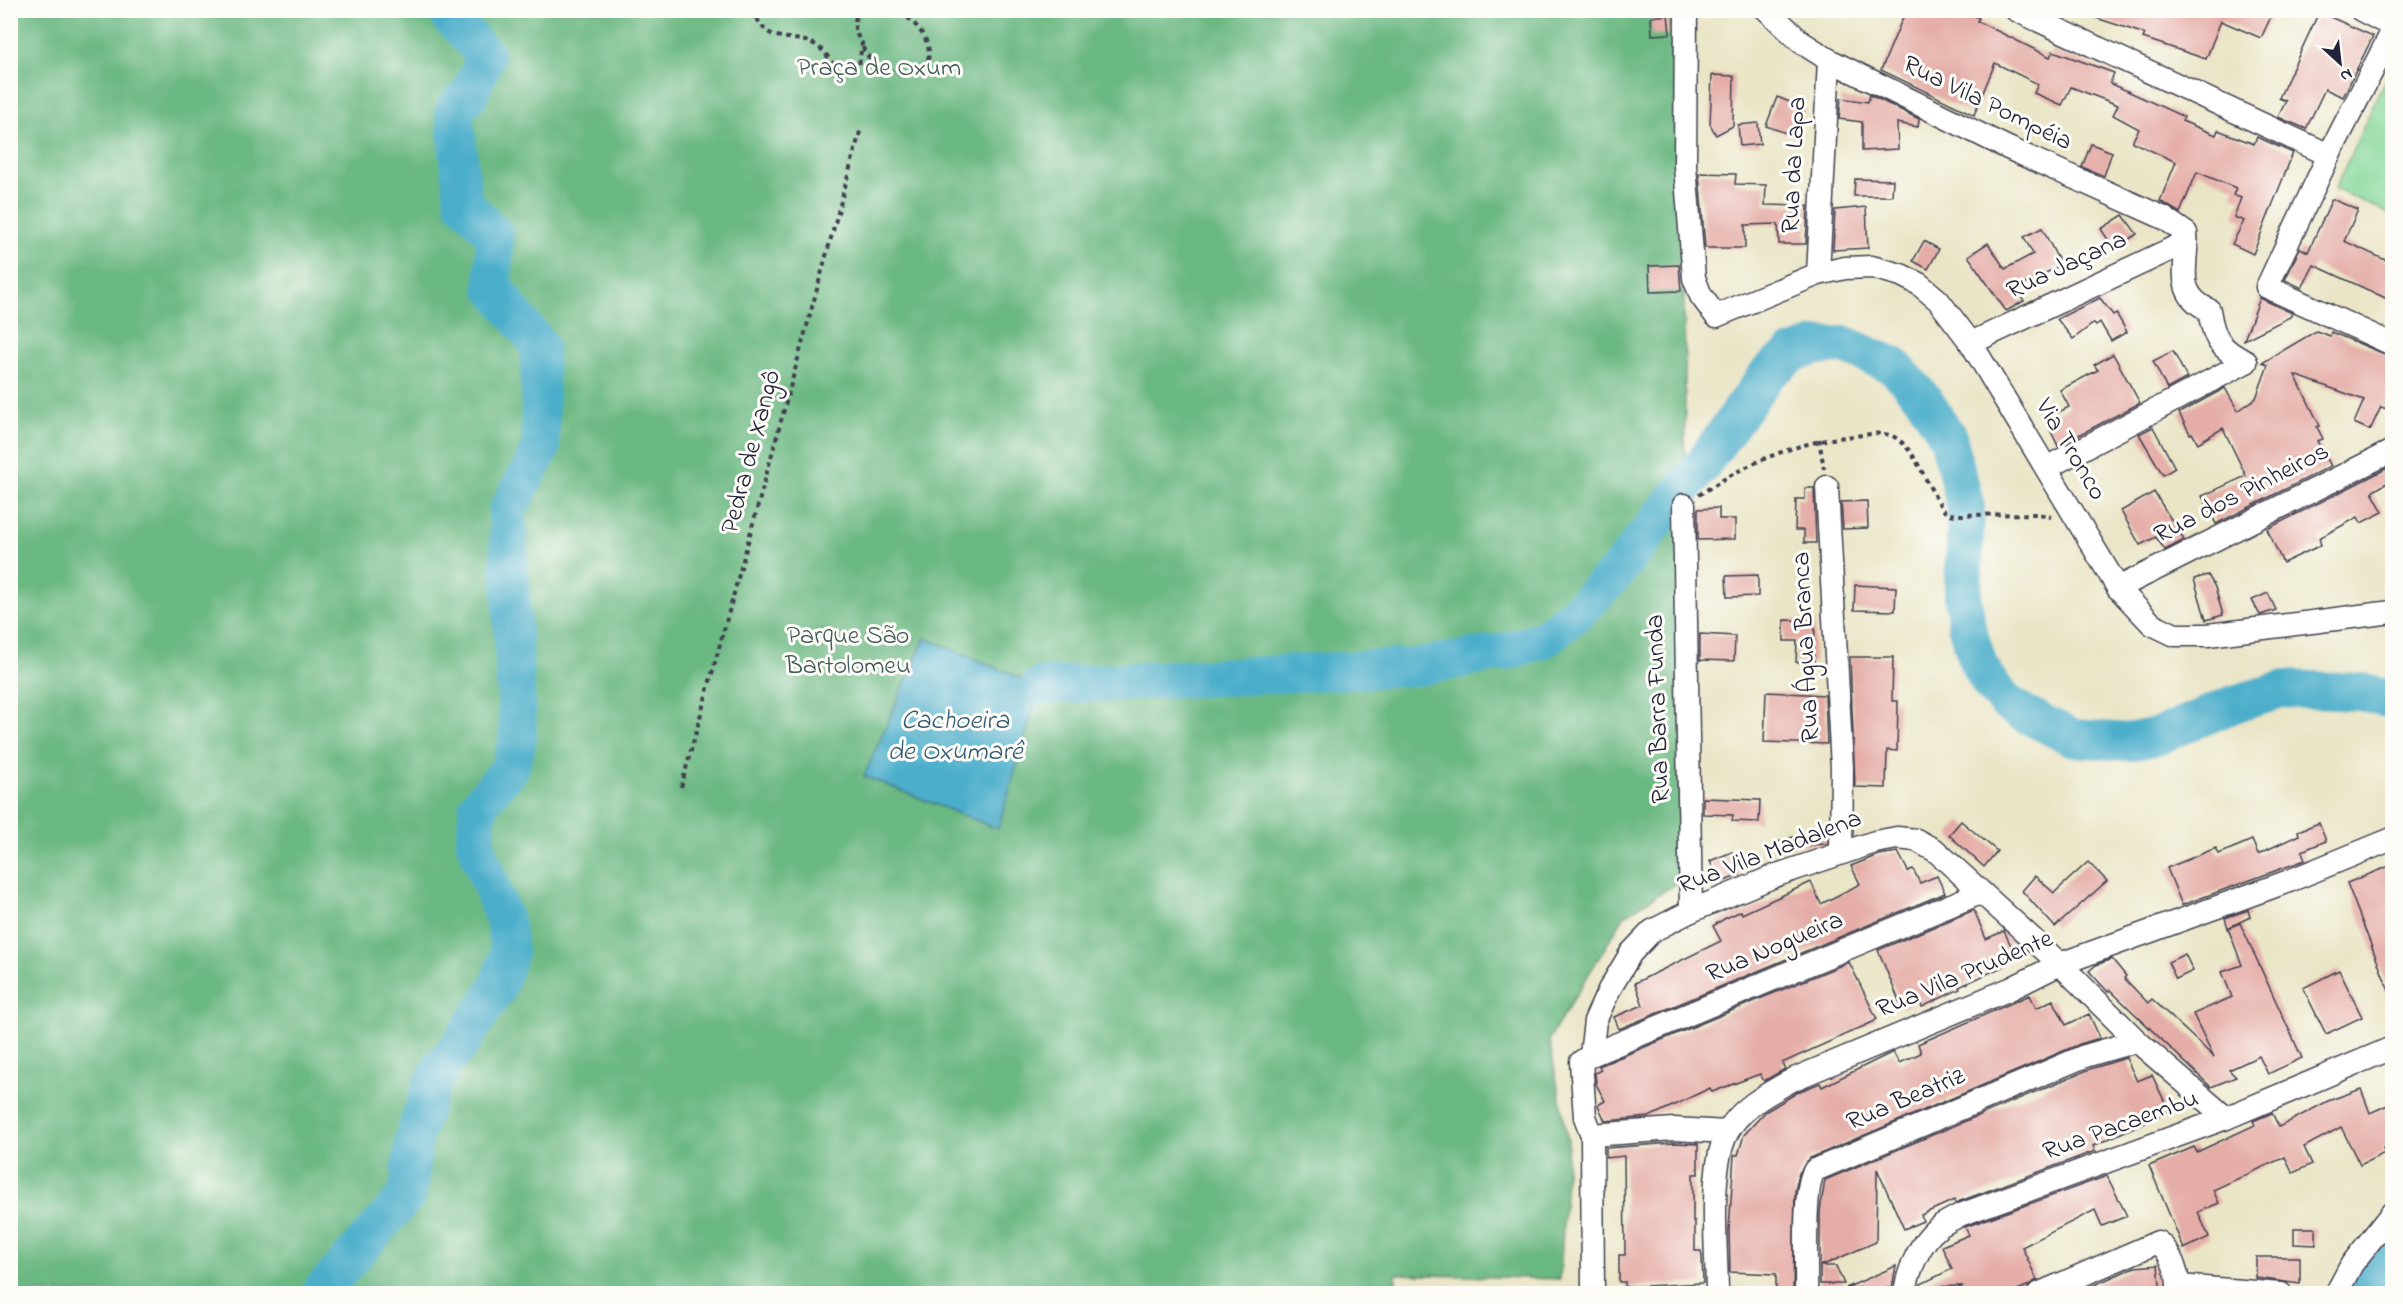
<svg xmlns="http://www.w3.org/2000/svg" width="2403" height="1304" font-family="'Indie Flower',sans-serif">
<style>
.green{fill:#84d89a;stroke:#537d6a;stroke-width:1.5}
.forest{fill:#6bb882;stroke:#466d5e;stroke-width:1.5}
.water{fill:#4caecb;stroke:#376883;stroke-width:1.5}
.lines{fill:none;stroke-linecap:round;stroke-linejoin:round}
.river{stroke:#4caecb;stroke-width:38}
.building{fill:#e5ada7}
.street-casing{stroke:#403f50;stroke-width:25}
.path{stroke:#403f50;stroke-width:4;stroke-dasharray:4.5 4.5;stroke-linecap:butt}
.street{stroke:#fff;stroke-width:22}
.labels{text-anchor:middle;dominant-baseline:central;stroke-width:6;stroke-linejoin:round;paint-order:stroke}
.park-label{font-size:26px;fill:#3f5958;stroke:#fdfcf7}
.street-label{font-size:26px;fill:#22223b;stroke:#fdfcf7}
.water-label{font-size:27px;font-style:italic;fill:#335a75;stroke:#fdfcf7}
</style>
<rect width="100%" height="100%" fill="#fdfcf7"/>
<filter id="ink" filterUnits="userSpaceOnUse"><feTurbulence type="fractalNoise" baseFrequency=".0167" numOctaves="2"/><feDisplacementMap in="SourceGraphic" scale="12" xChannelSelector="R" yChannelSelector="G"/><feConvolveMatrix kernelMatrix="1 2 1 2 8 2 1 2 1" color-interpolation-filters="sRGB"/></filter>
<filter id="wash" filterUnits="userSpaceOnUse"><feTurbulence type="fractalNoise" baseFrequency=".008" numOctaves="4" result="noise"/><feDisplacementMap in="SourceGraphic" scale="24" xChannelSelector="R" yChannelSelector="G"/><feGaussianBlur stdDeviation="1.35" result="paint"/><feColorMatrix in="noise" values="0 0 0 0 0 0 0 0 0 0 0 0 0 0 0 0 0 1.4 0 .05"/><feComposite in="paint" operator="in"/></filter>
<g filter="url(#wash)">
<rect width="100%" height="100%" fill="#eae5c6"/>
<g class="green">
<polygon points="2392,65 2392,215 2335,189"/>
<polygon points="1405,1289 1559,1292 1405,1294"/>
</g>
<polygon class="forest" points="10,11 1680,11 1685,375 1683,879 1625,915 1549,1039 1568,1141 1560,1279 1396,1274 1396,1294 11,1293 10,200 16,170 10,109"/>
<polygon class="water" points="925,638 1040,686 998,829 864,776"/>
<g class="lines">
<g class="river">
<polyline points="1040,686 1416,667 1508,651 1544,639 1579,610 1615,574 1702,465 1768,373 1792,354 1816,346 1845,345 1894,366 1923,398 1948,437 1966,508 1963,595 1967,628 1979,665 1991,685 2006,702 2023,713 2073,738 2128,742 2158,736 2234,704 2285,689 2361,692 2392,700"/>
<polyline points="319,1294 408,1194 414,1138 430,1089 442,1065 459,1046 497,988 509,953 505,922 475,843 478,806 510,768 518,739 507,512 541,448 539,345 493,287 495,235 463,202 454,109 469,95 486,56 450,17 451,10"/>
<polyline points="2362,1294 2392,1248"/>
</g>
</g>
<g id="blocks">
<g class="building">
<polygon points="1906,10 1963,10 1979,18 1977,21 2050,57 2053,51 2114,73 2110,83 2184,117 2182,121 2216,135 2218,130 2254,144 2257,137 2293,153 2253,254 2232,244 2244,221 2234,217 2241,198 2233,195 2236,188 2197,172 2180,213 2160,201 2176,162 2132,142 2139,129 2113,115 2118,105 2071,87 2062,105 2034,93 2038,84 1995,63 1974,115 1881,70"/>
<polygon points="2085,10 2274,10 2261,38 2221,21 2206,59 2143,38 2145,34 2084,14"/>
<polygon points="2319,12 2373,36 2343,97 2325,89 2306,129 2304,128 2278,117 2286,101 2279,98"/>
<polygon points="1668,15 1670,34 1652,35 1651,17"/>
<polygon points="1712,75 1734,76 1733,126 1716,135 1710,124"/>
<polygon points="1870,95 1919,119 1918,127 1897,123 1898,149 1862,151 1862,122 1839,119 1841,98 1868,102"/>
<polygon points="1777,97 1805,108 1795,136 1766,126"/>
<polygon points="1758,123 1760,144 1740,146 1738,125"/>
<polygon points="2091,144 2112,152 2104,176 2082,167"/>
<polygon points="1699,173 1736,174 1735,184 1766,185 1765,205 1808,206 1806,244 1779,244 1778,224 1745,225 1745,248 1705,248"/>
<polygon points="1855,179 1893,180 1892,196 1854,196"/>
<polygon points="2332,199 2358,210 2344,241 2392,263 2392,301 2314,265 2302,288 2285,280 2300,248 2308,252"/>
<polygon points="1866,207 1868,248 1833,250 1835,210"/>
<polygon points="2123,215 2137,234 2114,249 2101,229"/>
<polygon points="2042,228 2061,265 2016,289 2024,301 2006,311 1968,256 1988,243 2005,269 2033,254 2024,237"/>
<polygon points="1924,241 1939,249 1928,269 1913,261"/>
<polygon points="1679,265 1681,291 1650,292 1649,266"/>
<polygon points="2100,298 2113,315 2116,313 2127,332 2111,341 2100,322 2096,325 2094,323 2073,339 2057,319"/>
<polygon points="2260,298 2292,313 2290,317 2244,340"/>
<polygon points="2316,331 2330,336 2331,332 2392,357 2392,411 2381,407 2370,430 2354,423 2364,400 2295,375 2320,426 2317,427 2323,439 2317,441 2331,466 2216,524 2202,496 2246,476 2223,428 2198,443 2192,433 2190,434 2179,413 2225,388 2238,411 2256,398 2268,365 2262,363"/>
<polygon points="2173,351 2187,378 2167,389 2153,361"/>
<polygon points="2113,354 2140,403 2058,446 2045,419 2069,407 2060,390 2098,370 2094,365"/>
<polygon points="2153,427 2175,468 2163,475 2139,434"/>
<polygon points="2392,466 2392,480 2372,492 2383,512 2361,523 2358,517 2319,538 2321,545 2283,563 2267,529"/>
<polygon points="1805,488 1814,488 1816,543 1804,543 1804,530 1795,530 1796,499 1805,499"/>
<polygon points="2154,492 2184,540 2165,550 2156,537 2140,545 2121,511"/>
<polygon points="1867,501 1868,528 1843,529 1841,502"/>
<polygon points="1719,508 1719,519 1735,519 1735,539 1698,540 1698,509"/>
<polygon points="1758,575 1758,596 1727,597 1726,576"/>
<polygon points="2208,575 2215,587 2223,615 2206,620 2194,579"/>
<polygon points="1855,585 1896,587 1895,611 1854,610"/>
<polygon points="2268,593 2276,610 2260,615 2252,600"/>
<polygon points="1784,620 1815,621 1814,663 1796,662 1797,641 1784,641"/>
<polygon points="1700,634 1735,636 1734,661 1700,660"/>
<polygon points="1850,657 1893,657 1892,701 1898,701 1897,751 1887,750 1886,788 1855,787"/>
<polygon points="1766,692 1825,695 1827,744 1764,742"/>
<polygon points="1703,798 1760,800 1759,822 1732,821 1733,815 1703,814"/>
<polygon points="1961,821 1997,851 1984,867 1949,835"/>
<polygon points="2319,823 2326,841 2302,851 2305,860 2182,905 2167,868 2216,848 2219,854 2252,840 2258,854 2299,835 2298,831"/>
<polygon points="1823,827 1828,827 1828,844 1776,846 1775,843"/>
<polygon points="1732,852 1740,875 1719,883 1710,861"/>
<polygon points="1898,852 1908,871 1913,869 1920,883 1937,876 1945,893 1619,1029 1614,1017 1643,1005 1635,983 1721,941 1713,926 1724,919 1741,911 1742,914 1811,882 1821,904 1860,884 1851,866 1878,855"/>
<polygon points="2088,862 2107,881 2055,927 2022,891 2035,876 2054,893"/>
<polygon points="2392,865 2392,999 2347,883"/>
<polygon points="1974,910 1986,939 2004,931 2015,954 1999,961 2002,967 1959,987 1960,989 1922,1007 1919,1000 1902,1008 1878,950"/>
<polygon points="2248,910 2250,917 2228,928 2225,918"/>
<polygon points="2240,923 2302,1058 2268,1074 2259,1056 2229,1070 2236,1077 2211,1087 2110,990 2108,992 2089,971 2096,965 2112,959 2126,976 2124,978 2148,1003 2152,999 2214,1057 2193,1014 2232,997 2222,972 2242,965 2228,928"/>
<polygon points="2185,954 2193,971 2176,979 2168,962"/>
<polygon points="1849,962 1877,1019 1873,1022 1782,1063 1785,1069 1764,1081 1760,1074 1712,1092 1710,1088 1649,1117 1605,1121 1598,1105 1605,1101 1596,1084 1595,1073 1601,1070 1599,1066"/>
<polygon points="2339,970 2362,1017 2326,1034 2303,988"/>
<polygon points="2030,995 2036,1008 2053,1000 2066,1025 2089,1014 2100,1038 2080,1044 1810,1158 1799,1173 1795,1191 1793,1292 1776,1291 1776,1274 1730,1272 1729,1230 1734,1155 1738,1155 1744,1135 1765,1112 1800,1091 1820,1083 1822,1087 1893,1052 1899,1063 1921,1053 1918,1044"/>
<polygon points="2126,1058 2137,1081 2152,1075 2169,1111 2093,1146 2095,1151 1955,1203 1954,1200 1921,1215 1923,1221 1904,1229 1877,1169 1876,1242 1821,1266 1836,1266 1844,1284 1820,1284 1820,1211 1825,1180 2090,1069"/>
<polygon points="2361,1089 2370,1113 2392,1103 2392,1143 2383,1148 2385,1153 2360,1165 2341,1127 2304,1147 2312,1164 2293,1173 2285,1157 2213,1190 2219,1203 2198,1212 2209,1237 2184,1249 2149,1166 2194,1147 2197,1152 2255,1125 2253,1121 2272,1113 2279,1127 2328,1101"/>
<polygon points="1674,1143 1698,1144 1698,1174 1693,1174 1693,1221 1695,1221 1695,1251 1701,1251 1702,1257 1703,1283 1625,1287 1625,1282 1619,1282 1619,1255 1625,1255 1624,1156 1606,1158 1606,1148"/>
<polygon points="2107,1176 2127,1216 2102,1226 2095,1210 2022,1247 2037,1280 2027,1286 2010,1293 1949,1293 1963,1286 1920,1287 1921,1284 1952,1269 1942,1246 1969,1235 1965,1227"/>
<polygon points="2294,1228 2316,1228 2316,1245 2294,1244"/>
<polygon points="2256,1257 2300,1257 2300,1284 2256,1278"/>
<polygon points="2158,1265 2161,1293 2076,1293 2135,1267"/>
<polygon points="1896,1266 1892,1288 1846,1288"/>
</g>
</g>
</g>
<g filter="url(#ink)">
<use href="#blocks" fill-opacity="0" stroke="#403f50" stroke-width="1.5"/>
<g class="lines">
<g class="street-casing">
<g id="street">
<polyline points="1686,10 1685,166 1694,278 1701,296 1716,316 1818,274 1845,268 1872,267 1901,275 1919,284 1938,300 1971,343 2118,588 2152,624 2175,635 2208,635 2392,612"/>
<path d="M1767,10L1801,42L1829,60L2008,148L2164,218L2186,233C2189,264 2172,293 2209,310C2214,340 2219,348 2246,362"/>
<polyline points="2016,10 2329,155"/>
<polyline points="2361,10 2392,26"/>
<polyline points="2392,32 2329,155 2267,287 2392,344"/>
<polyline points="1818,274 1829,60"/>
<polyline points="1971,343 2182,244 2186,239"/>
<polyline points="2048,467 2246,362"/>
<polyline points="1827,487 1842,768 1841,852"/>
<polyline points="1684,505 1691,911"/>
<polyline points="2118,588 2392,451"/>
<polyline points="1591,1055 1980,893"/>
<polyline points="1592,1135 1674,1129 1727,1132"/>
<polyline points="2179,1286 2281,1294"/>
<polyline points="1593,1294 1592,1135 1585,1117 1581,1062 1591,1055 1595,1021 1609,990 1631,953 1652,931 1691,911 1777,875 1875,842 1897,838 1916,840 1936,851 2060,964 2137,1041 2226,1118"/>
<path d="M1717,1294C1717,1251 1708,1170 1727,1133C1739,1108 1771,1092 1794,1079L2010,989L2060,964L2289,881L2392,839"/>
<path d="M1806,1294C1807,1269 1802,1186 1815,1170L2085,1056L2137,1041"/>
<path d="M1905,1294C1907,1272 1921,1240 1939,1227C1946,1222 1953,1219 1960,1215L2226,1118L2392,1048"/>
<path d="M2038,1294L2158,1242C2171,1252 2181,1277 2177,1294"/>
<polyline points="2336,1294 2352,1264 2392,1213"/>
</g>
</g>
<g class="path">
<path d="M754,10C765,46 788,33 814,44C824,49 833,64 839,72L859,66L862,43C854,32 852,23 859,10"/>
<path d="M863,47C869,67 905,83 922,68C942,50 914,19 897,10"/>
<polyline points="1819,439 1824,469"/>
<path d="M1699,495C1747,462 1798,441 1855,436C1871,434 1886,430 1899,440C1919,455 1929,493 1946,513L1955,515L2038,514L2051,517"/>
<polyline points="681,787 861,128"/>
</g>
<use href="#street" class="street"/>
</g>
</g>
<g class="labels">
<g class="park-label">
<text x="879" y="69">Praça de Oxum</text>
<text x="848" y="637">Parque São<tspan x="848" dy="30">Bartolomeu</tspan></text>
</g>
<g class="street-label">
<text transform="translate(1987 104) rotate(26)">Rua Vila Pompéia</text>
<text transform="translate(1795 165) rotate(-87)">Rua da Lapa</text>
<text transform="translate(2067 266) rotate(-25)">Rua Jaçana</text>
<text transform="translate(2070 450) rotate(59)">Via Tronco</text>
<text transform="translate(752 452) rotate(-75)">Pedra de Xangô</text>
<text transform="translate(2242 494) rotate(-27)">Rua dos Pinheiros</text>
<text transform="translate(1807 647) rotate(-93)">Rua Água Branca</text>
<text transform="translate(1659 709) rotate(-92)">Rua Barra Funda</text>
<text transform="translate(1770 853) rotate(-21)">Rua Vila Madalena</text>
<text transform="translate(1775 948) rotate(-23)">Rua Nogueira</text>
<text transform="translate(1965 975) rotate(-23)">Rua Vila Prudente</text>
<text transform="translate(1906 1100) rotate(-23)">Rua Beatriz</text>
<text transform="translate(2121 1126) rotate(-20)">Rua Pacaembu</text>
</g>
<g class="water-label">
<text x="955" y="721">Cachoeira<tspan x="955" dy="31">de Oxumarê</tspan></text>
</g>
</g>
<rect width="2403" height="1304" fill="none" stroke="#fdfcf7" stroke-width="36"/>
<g transform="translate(2340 63) rotate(153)" stroke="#fdfcf7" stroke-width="4.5" paint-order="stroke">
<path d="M0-4.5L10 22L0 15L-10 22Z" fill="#22223b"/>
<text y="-9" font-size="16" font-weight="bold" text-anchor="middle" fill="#22223b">N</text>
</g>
</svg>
